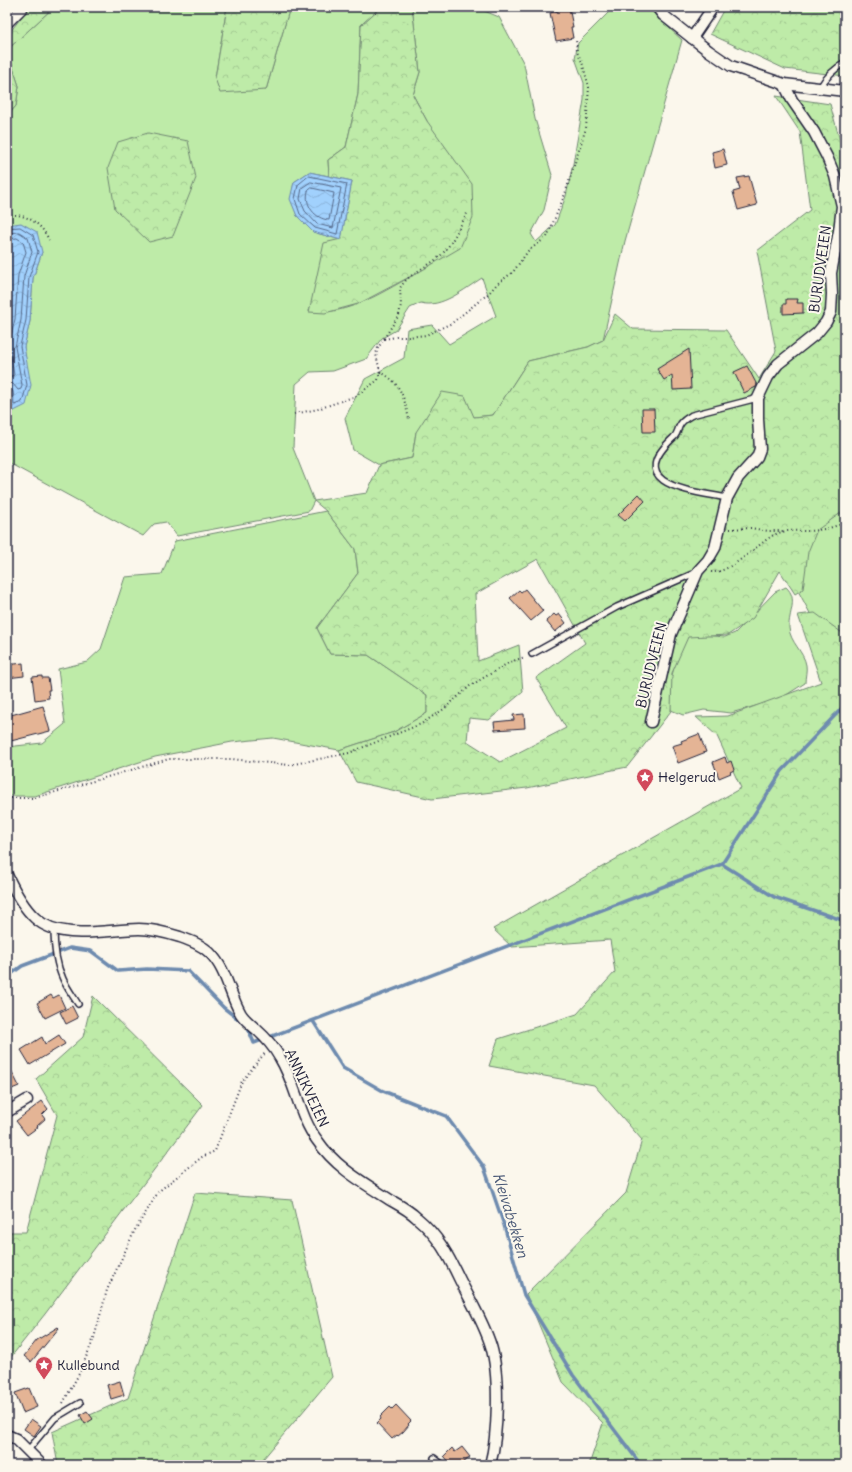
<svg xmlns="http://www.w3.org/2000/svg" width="852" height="1472" font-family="Delius,sans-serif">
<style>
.grass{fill:#beeba8;stroke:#708672}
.forest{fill:url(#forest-crowns);stroke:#708672;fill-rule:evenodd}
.water{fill:url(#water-waves);stroke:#6e8baf}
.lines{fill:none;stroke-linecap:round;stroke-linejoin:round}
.shore{stroke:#556889;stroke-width:1}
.stream{stroke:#6e8baf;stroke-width:3.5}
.building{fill:#e4b495;stroke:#22223b}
.lane-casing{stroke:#22223b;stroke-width:8}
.street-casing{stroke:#22223b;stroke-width:13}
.path{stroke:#22223b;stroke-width:2;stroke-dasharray:1 3;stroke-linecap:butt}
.lane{stroke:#fbf7ec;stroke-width:5}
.street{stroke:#fbf7ec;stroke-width:10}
.labels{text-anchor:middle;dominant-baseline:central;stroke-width:4;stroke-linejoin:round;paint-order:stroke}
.street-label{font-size:14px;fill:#22223b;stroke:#fbf7ec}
.poi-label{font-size:14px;fill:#22223b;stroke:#fbf7ec;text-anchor:start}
.water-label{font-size:15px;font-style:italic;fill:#485775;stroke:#fbf7ec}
</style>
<defs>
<pattern id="forest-crowns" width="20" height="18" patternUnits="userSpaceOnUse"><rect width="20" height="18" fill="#beeba8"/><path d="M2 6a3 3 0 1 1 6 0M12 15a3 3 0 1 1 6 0" fill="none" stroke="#a3c992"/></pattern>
<pattern id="water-waves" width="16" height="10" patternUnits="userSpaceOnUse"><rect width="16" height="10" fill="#a1d1fd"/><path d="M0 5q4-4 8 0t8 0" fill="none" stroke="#8ab3da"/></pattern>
</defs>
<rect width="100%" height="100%" fill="#fbf7ec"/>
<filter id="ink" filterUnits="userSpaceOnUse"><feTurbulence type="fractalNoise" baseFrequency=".025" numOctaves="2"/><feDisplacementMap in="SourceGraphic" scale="8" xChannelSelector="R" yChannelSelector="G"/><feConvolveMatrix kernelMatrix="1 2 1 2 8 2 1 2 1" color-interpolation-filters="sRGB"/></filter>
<g filter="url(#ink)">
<g class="grass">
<path d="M54,7H88L90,8L91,7H227L215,78L266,90L290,7H381L361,25L358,94L346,147L328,160L329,176L309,172L294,182L291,199L297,216L313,232L341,240L309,311C346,318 387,289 419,272L427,121L413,95L420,72L412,7H475L499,17L524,64L535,119L552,175L544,210L531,234L536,242L555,225L566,196L573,164L584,100V83L575,58L578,43L614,7H649L656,16L682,40L625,241L603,340L588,347L528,361L493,415L474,417L416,432L412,458L379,465L353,450L345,418L365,379L404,358L407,329L432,325L449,344L496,316L482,278C466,288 441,309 421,303L410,308L396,330L382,338L366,359L333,371L310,372L296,384L293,448L314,501L309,511L177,536L166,522L154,524L143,536L7,462V384L9,389L10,412L26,360L24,347L30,321L33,278L42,252L12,224L7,225V116L16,106L19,86L7,50Z"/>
<polygon points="326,511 355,549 358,573 317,628 330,654 368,655 427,695 427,713 394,732 339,750 273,738 232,742 155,757 35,796 7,796 7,747 42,743 65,724 58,669 87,662 101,649 125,577 162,574 175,541"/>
<polygon points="845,511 845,643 812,617 795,585 803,541 828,516"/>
<path d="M786,587C799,599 788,613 789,628C790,642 804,652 806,665C807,670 805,677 805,683L780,699L731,713L704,710L683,715L671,710L668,689L682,640L692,634L725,637L735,633L775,592Z"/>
</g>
<g class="forest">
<polygon points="29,7 54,7 7,50 19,86 16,106 7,116 7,36"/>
<polygon points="227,7 290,7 266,90 220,93 215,78"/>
<polygon points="381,7 412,7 420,72 413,95 427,121 472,184 473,217 460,248 419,272 358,304 325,313 309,312 324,243 341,239 352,181 329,176 328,160 346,147 358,94 361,25"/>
<polygon points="725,7 845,7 845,76 785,69 710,34"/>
<path d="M776,96L830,104L845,159V510L817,530L808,552L803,589L795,594L780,571L753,618L728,635L688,637L672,673L671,711L627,767L527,788L432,799L356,782L339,750L394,732L427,713V695L368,655L330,654L317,628L358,573L355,549L326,511L314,501L367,493L379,465L412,458L416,432L442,392L465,396L474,417L493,415L528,361L588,347L603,340L615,314L633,329L726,330L759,379L776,351L757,251L810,210L800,132ZM538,559L585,643L536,678L566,728L500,762L467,741L469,718L489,720L523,692L519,645L478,661L475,594Z"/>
<polygon points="148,133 188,141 196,178 173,236 149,242 115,209 108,168 118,142"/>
<polygon points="815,613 845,635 845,1465 589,1465 603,1423 563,1382 526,1294 626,1193 642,1140 594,1085 489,1066 498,1039 577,1014 615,972 610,940 512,947 493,929 741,788 717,736 696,717 728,716 821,682 798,615"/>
<polygon points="93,996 203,1105 45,1314 7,1362 7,1254 10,1232 26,1232 57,1115 36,1079 83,1037"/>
<polygon points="195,1193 292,1200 332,1377 258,1465 58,1465 52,1432 128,1398"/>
</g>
<g class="water">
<polygon points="309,172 352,181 341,240 313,232 297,216 290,199 294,182"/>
<polygon points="21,223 37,232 42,252 33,278 30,321 24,347 31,385 26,405 10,413 9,389 7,384 7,225"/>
</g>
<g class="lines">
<g class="shore">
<polygon points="309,176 347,184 337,234 315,228 300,214 295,199 298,185"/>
<polygon points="311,182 341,188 333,228 317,224 305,211 300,199 302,188"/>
<path d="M312,188L334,193L329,220C315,219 304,205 308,191Z"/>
<path d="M7,228L20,227L33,235L38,252L29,277L26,320L20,346L27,385L22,402L14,405C13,398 16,388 7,387"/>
<polyline points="7,233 19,232 28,238 32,252 24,276 21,320 15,347 22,385 21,389 18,390 13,384 7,382"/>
<polyline points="7,239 17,238 23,242 26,252 18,275 15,319 9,345 14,375 12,376 7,376"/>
</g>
<g class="stream">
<polyline points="722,864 774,897 845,921"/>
<polyline points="7,977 22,966 70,948 91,951 118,971 147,969 188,971 224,1008 247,1026 254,1043 722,864 782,771 845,705"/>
<polyline points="313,1021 343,1068 383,1091 446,1116 484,1167 504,1225 524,1295 573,1375 641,1465"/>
</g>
</g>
<g class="building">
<polygon points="558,7 569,7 573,27 571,27 573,38 556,41 550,13 558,11"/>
<polygon points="723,149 727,165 715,168 712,152"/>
<polygon points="749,176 757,205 738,210 733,192 740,190 737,178"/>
<polygon points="786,299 798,299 797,303 803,303 803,313 783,314 783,304 786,304"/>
<polygon points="689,349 691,389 673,390 672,375 664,380 657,369"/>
<polygon points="747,366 757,385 756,387 744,393 734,372"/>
<polygon points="642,409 654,409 655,432 643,432"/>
<polygon points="639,494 645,501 625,521 618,515"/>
<polygon points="525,589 543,611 531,621 510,598 519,590 521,592"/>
<polygon points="554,614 556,616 559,614 566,623 555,632 546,621"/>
<polygon points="23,663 24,676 7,678 7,665"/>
<polygon points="42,676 42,678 48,678 50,690 48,690 49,698 35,700 32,677"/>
<polygon points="43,706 50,731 7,742 7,719 12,717 11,715"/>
<polygon points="524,714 525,728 495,730 494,722 514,720 513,715"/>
<polygon points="699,734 706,752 678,763 672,746 682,743 681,741"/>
<polygon points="725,757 727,763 731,761 734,770 730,772 731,773 719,778 713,762"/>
<polygon points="51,995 53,998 59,995 65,1008 45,1018 37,1003"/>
<polygon points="72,1006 78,1018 66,1024 60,1012"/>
<polygon points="59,1035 65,1044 30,1065 21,1050 42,1037 45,1044"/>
<polygon points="7,1062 19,1086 7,1091"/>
<polygon points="42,1101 48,1109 42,1115 45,1119 37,1126 38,1127 27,1135 16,1121"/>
<polygon points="58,1327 59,1328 31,1362 24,1356 37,1340"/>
<polygon points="120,1381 124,1395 111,1399 107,1385"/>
<polygon points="29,1388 37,1407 23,1413 15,1393"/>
<polygon points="396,1405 411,1421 408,1424 409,1425 403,1432 398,1436 397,1435 392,1439 377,1423 381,1419 380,1417 390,1407 392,1409"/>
<polygon points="87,1411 93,1419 85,1424 80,1415"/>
<polygon points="31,1419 41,1426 34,1436 24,1429"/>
<polygon points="462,1447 470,1457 461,1465 452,1465 444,1456 452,1448 455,1452"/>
</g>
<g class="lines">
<g class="lane-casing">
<g id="lane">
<path d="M819,89C826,77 833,69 845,63"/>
<path d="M727,498C693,491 622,486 673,438C677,435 677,432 679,427C681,421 687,418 692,415L758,398"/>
<polyline points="532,654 617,607 697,572"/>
<path d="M54,929C54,946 56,964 63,979C67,988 73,996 78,1004"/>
<polyline points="28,1450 55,1418 80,1403"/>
<polyline points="434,1458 443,1465"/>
</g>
</g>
<g class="street-casing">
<g id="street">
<polyline points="657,7 663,15 692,38 709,51 731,66 784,84 845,91"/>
<polyline points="7,23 23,7"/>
<polyline points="692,38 713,7"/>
<polyline points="651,722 671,634 698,571 708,560 715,548 727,498 738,478 757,457 760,449 758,419 758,398 768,377 778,364 817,333 826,322 831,312 832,294 831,273 839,231 842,206 835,176 827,157 814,132 792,100 784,84"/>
<path d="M7,875C14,890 23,907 35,918C61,942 107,929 139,929C152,929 167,933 180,937C191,941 202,945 210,953C227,970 229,994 241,1014C245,1020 250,1024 256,1029C265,1037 274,1047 280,1058C296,1084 299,1116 317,1140C336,1168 364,1183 392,1201C401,1206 410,1211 417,1218C438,1235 449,1257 460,1280C471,1302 484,1323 491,1346C500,1376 498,1435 490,1465"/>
<polyline points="7,1112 27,1100"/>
<polyline points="7,1435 16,1439 42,1465"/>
</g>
</g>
<g class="path">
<path d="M7,215C26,213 41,223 49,240"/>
<polyline points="384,339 396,337 408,337 426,335 452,323 489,293 497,284 513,272 528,251 547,237 565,194 586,128 589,87 582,62 577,52 576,40"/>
<path d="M380,372C401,382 404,398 409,419"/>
<path d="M294,414L318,409L356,396L378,380L380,372L376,354L378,348L399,315L401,305L400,288C409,273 426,268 439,257C451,247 460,225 468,212"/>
<polyline points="7,422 14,423"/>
<polyline points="730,529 751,528 768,531 783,531"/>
<path d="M711,572C729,574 757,545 772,536C787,527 802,533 818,530C827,529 836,526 845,523"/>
<polyline points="7,798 35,798 169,759 231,759 289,765 349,753 421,724 444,709 470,686 510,662 525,657"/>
<polyline points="63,1403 80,1372 94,1338 107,1290 135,1230 159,1191 202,1157 215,1151 242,1081 265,1053"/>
</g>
<use href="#lane" class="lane"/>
<use href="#street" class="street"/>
</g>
</g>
<defs>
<g id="sight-pin" transform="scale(0.9)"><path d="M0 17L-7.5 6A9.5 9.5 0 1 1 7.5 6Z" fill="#d1495b" stroke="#fbf7ec"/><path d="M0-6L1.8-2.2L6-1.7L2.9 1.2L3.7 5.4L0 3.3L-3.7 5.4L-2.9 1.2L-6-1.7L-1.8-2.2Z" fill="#fff"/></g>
</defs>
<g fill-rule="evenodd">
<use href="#sight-pin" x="645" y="777"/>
<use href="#sight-pin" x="44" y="1365"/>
</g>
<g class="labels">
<g class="street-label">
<text transform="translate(820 269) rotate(-82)">BURUDVEIEN</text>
<text transform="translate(651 665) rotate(-76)">BURUDVEIEN</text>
<text transform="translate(307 1088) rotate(65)">ANNIKVEIEN</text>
</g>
<g class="poi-label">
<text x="658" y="777">Helgerud</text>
<text x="57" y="1365">Kullebund</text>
</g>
<g class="water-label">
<text transform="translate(511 1215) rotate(73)">Kleivabekken</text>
</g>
</g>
<rect width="852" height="1472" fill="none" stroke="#fbf7ec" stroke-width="24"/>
<rect x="12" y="12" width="828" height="1448" fill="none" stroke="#22223b" stroke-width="1.5" filter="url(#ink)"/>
</svg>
